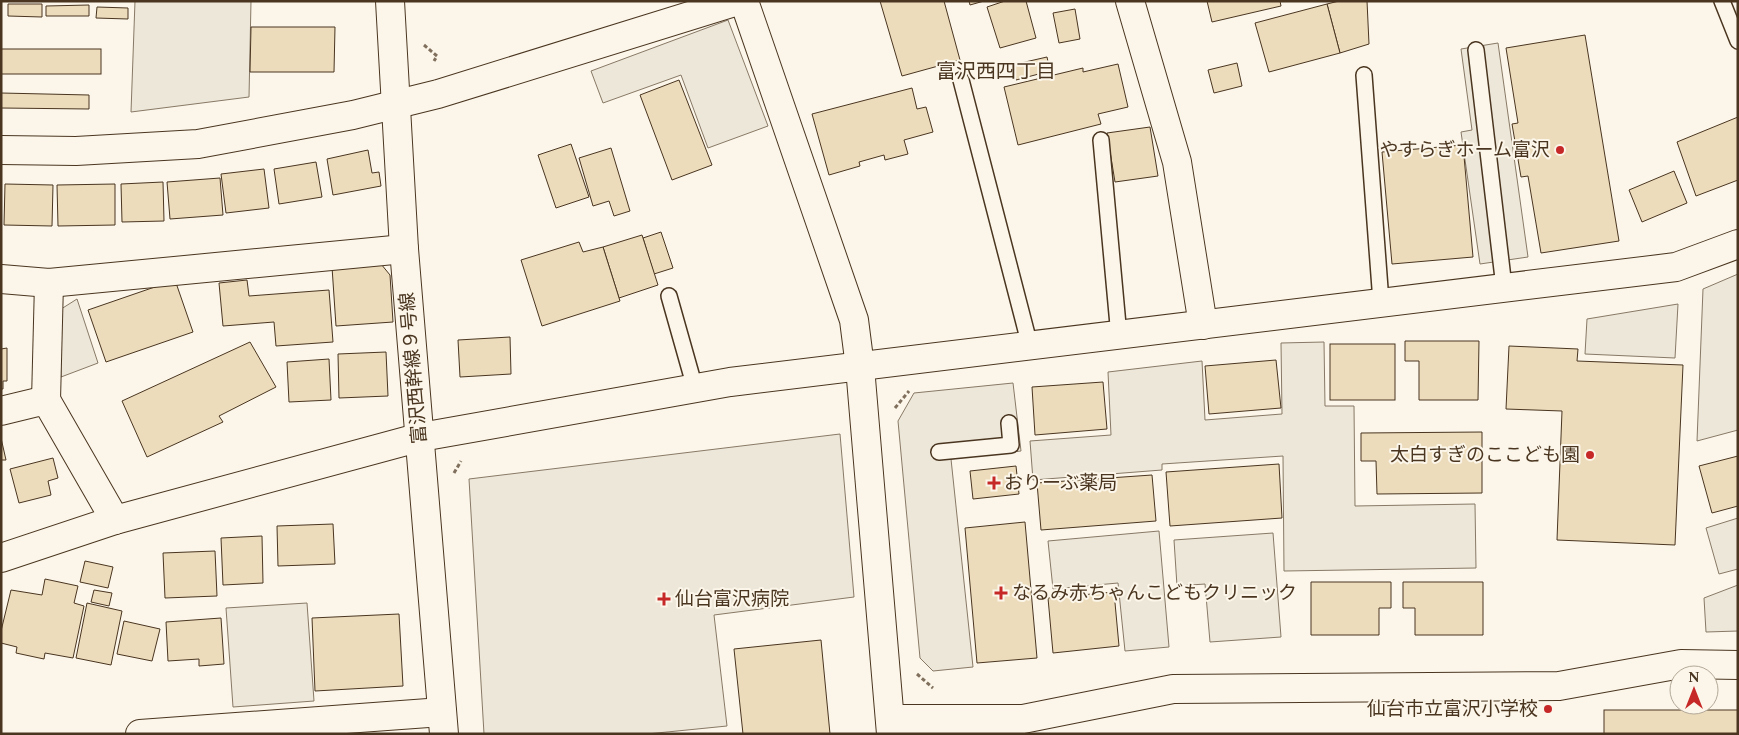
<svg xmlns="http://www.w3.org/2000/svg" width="1739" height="735" font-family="Spectral,'Noto Sans JP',serif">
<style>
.parking{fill:#ede7d9;stroke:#887966}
.building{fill:#ecdcbc;stroke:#4a3520}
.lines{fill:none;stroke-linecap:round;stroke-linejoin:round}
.lane-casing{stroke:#4a3520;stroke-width:18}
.street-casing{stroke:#4a3520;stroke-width:30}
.secondary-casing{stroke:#4a3520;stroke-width:30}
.path{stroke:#7f6f5c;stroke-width:3;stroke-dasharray:4 2.5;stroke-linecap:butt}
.lane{stroke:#fbf6e9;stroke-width:15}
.street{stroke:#fbf6e9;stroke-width:28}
.secondary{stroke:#fbf6e9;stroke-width:28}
.poi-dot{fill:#c62828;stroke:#fbf6e9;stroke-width:2}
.labels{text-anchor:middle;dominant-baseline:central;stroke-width:4;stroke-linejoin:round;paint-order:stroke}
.poi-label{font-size:19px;fill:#4a3520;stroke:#fbf6e9;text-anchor:end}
.street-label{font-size:19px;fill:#4a3520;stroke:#fbf6e9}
.neighbourhood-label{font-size:20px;fill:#4a3520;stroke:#fbf6e9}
</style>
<rect width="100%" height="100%" fill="#fbf6e9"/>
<g class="parking">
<polygon points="135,1 251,1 249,97 131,112"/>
<polygon points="728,20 768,126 708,148 681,75 603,103 591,71"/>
<polygon points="1498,43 1528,257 1480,264 1461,132 1472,130 1461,49"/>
<polygon points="1738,274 1738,430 1697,441 1703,289"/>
<polygon points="77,299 98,363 61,377 58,311"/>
<polygon points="1678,304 1675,358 1585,354 1587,319"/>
<polygon points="1324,342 1325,406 1354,406 1355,506 1475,504 1476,568 1284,571 1283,456 1162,464 1162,470 1033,480 1030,441 1111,435 1108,372 1202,361 1205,420 1282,414 1281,343"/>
<polygon points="1013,383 1021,451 951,459 973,667 933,671 920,658 898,421 914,393"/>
<polygon points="840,434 854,597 714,615 727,726 647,734 484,734 469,479"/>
<polygon points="1738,518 1738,569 1719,574 1706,528"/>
<polygon points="1159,531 1169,647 1125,651 1118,583 1053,589 1048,541"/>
<polygon points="1273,533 1281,637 1210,642 1205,584 1177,586 1174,540"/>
<polygon points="1738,585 1738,631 1706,632 1704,598"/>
<polygon points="307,603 314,701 233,707 226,608"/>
</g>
<g class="building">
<polygon points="880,1 944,1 960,60 902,76"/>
<polygon points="969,1 984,1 970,5"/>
<polygon points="1005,1 1026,1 1036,38 1000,48 987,7"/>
<polygon points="1207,1 1280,1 1281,6 1212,22"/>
<polygon points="1339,1 1367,1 1369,44 1340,53 1327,4"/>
<polygon points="8,4 42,4 42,17 8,16"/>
<polygon points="1327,4 1340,53 1269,72 1255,23"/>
<polygon points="89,5 89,16 46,16 46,6"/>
<polygon points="97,7 128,8 128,19 96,18"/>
<polygon points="1075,9 1080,39 1059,43 1053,13"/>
<polygon points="251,27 335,27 334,72 250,72"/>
<polygon points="1585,35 1619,241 1541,253 1528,176 1521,177 1512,124 1518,123 1506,48"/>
<rect x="1" y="49" width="100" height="25"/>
<polygon points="1047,57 1050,71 1016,80 1012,65"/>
<polygon points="1237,63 1242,86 1214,93 1208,70"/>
<polygon points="1118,64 1128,107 1098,114 1101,124 1018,145 1004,87 1083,68 1083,72"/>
<polygon points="679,80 712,165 672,180 640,95"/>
<polygon points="912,88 917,109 926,107 933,132 904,140 908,154 885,160 884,155 859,162 860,166 829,175 812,114"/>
<polygon points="1,93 89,95 89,109 1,108"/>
<polygon points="1738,117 1738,180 1696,196 1677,142"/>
<polygon points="1150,127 1158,176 1115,182 1107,133"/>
<polygon points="571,144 589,197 556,208 538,155"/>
<polygon points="1463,145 1473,257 1392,264 1382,152"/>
<polygon points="611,148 630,211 614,216 609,201 593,206 579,158"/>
<polygon points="368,150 372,173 379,172 381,186 333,195 327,159"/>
<polygon points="316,162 322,197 279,204 274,169"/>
<polygon points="264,169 269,208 226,213 221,174"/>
<polygon points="1674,171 1687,203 1642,222 1629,190"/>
<polygon points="220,178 223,215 170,219 167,182"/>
<polygon points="163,182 164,221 122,222 121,184"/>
<polygon points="5,184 53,185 52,226 4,225"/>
<polygon points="115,184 115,225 58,226 57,185"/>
<polygon points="661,232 673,268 654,274 643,238"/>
<polygon points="642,235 658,285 619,298 603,247"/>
<polygon points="579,242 583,252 603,247 620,301 542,326 521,260"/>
<polygon points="381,264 390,275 393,322 336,326 332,267"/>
<polygon points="175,280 193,332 106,362 88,310"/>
<polygon points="247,280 249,296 329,290 333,342 276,346 274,322 223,326 219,283"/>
<polygon points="510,337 511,374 460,377 458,340"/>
<polygon points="1405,341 1479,341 1478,400 1419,400 1419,361 1405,361"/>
<polygon points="250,342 276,387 219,416 223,422 147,457 122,401"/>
<rect x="1330" y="344" width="65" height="56"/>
<polygon points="1509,346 1578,349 1577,361 1683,365 1675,545 1557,540 1562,411 1506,409"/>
<polygon points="7,348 7,381 3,381 3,389 1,389 1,349"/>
<polygon points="386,352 388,396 339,398 338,354"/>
<polygon points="329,359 331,400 289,402 287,362"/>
<polygon points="1276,360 1281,408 1209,414 1205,366"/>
<polygon points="1103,382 1107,429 1035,435 1032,387"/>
<polygon points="1482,432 1482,493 1377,494 1376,461 1361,461 1361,433"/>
<polygon points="1,438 6,460 1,460"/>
<polygon points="1738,456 1738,506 1712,513 1699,466"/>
<polygon points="53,458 58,478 48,481 51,495 19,503 10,469"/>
<polygon points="1279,464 1282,518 1170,526 1166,472"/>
<polygon points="1016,466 1019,494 973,499 970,471"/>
<polygon points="1152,475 1156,521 1041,530 1037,483"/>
<polygon points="1025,522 1037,658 977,663 965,528"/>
<polygon points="333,524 335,564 278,566 277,526"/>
<polygon points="262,536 263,583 223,585 221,538"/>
<polygon points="215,551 217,596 165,598 163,553"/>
<polygon points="85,561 113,567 108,588 80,582"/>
<polygon points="45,579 78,586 74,603 84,606 73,658 45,653 44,659 16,653 17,647 1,643 1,631 11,590 42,595"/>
<polygon points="1311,582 1391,582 1391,608 1379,608 1379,635 1311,635"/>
<polygon points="1403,582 1483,582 1483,635 1415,635 1415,608 1403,608"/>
<polygon points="94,590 112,593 109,606 91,602"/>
<polygon points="1114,592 1119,646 1053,653 1048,598"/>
<polygon points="87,603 122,611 111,665 76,658"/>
<polygon points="399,614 403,686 315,691 312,618"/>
<polygon points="221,618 224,664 199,666 199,659 168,661 166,622"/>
<polygon points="124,621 160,629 152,661 117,654"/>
<polygon points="821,640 830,734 743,734 734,649"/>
<rect x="1604" y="710" width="134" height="24"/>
</g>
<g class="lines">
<g class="lane-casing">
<g id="lane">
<polyline points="1722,1 1738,41"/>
<polyline points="1476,50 1504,287"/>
<polyline points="1364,75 1381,302"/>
<polyline points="961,80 1030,346"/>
<polyline points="1101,140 1119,336"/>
<polyline points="669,296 695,388"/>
<polyline points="939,452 1011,445 1009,423"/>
</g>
</g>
<g class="street-casing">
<g id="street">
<polyline points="744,1 854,320 860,367"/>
<polyline points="1130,1 1177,162 1203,325"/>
<polyline points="1,279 49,283 404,249"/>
<polyline points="46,400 49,283"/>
<polyline points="1,411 46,400 115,520"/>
<polyline points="890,719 1023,719 1173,689 1559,686 1681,664 1738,665"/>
<polyline points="140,734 442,712"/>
</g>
</g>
<g class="secondary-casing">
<g id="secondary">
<polyline points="390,1 404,249 444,734"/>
<polyline points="1,150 76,151 198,144 353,115 438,94 738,1"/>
<polyline points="860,367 891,734"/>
<polyline points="1,558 115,520 421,437 730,382 1676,267 1738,244"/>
</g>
</g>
<g class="path">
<polyline points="424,45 437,56 434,61"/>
<polyline points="895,408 909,391"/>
<polyline points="454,473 461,461"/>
<polyline points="917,674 933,688"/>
</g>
<use href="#lane" class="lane"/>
<use href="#street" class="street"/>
<use href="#secondary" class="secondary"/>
</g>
<g class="poi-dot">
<circle cx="1560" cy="150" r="5"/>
<circle cx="1590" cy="455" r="5"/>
<path d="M991.5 475.5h5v5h5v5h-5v5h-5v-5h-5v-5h5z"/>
<path d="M998.5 585.5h5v5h5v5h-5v5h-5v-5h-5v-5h5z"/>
<path d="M661.5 591.5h5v5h5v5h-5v5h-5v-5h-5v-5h5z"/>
<circle cx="1548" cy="709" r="5"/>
</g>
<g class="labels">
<g class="poi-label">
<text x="1550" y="150">やすらぎホーム富沢</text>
<text x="1580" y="455">太白すぎのここども園</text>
<text x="1004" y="483" text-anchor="start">おりーぶ薬局</text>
<text x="1012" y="593" text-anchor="start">なるみ赤ちゃんこどもクリニック</text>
<text x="675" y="599" text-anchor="start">仙台富沢病院</text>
<text x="1538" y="709">仙台市立富沢小学校</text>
</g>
<g class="street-label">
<text transform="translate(414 368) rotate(-95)">富沢西幹線９号線</text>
</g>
<g class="neighbourhood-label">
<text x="996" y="72">富沢西四丁目</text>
</g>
</g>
<rect width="1739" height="735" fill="none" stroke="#4a3520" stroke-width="5"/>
<g transform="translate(1694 690)"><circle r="24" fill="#fbf6e9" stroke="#b4a999"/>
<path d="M0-4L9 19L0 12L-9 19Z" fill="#c62828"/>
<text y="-8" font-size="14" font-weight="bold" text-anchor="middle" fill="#4a3520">N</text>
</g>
</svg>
